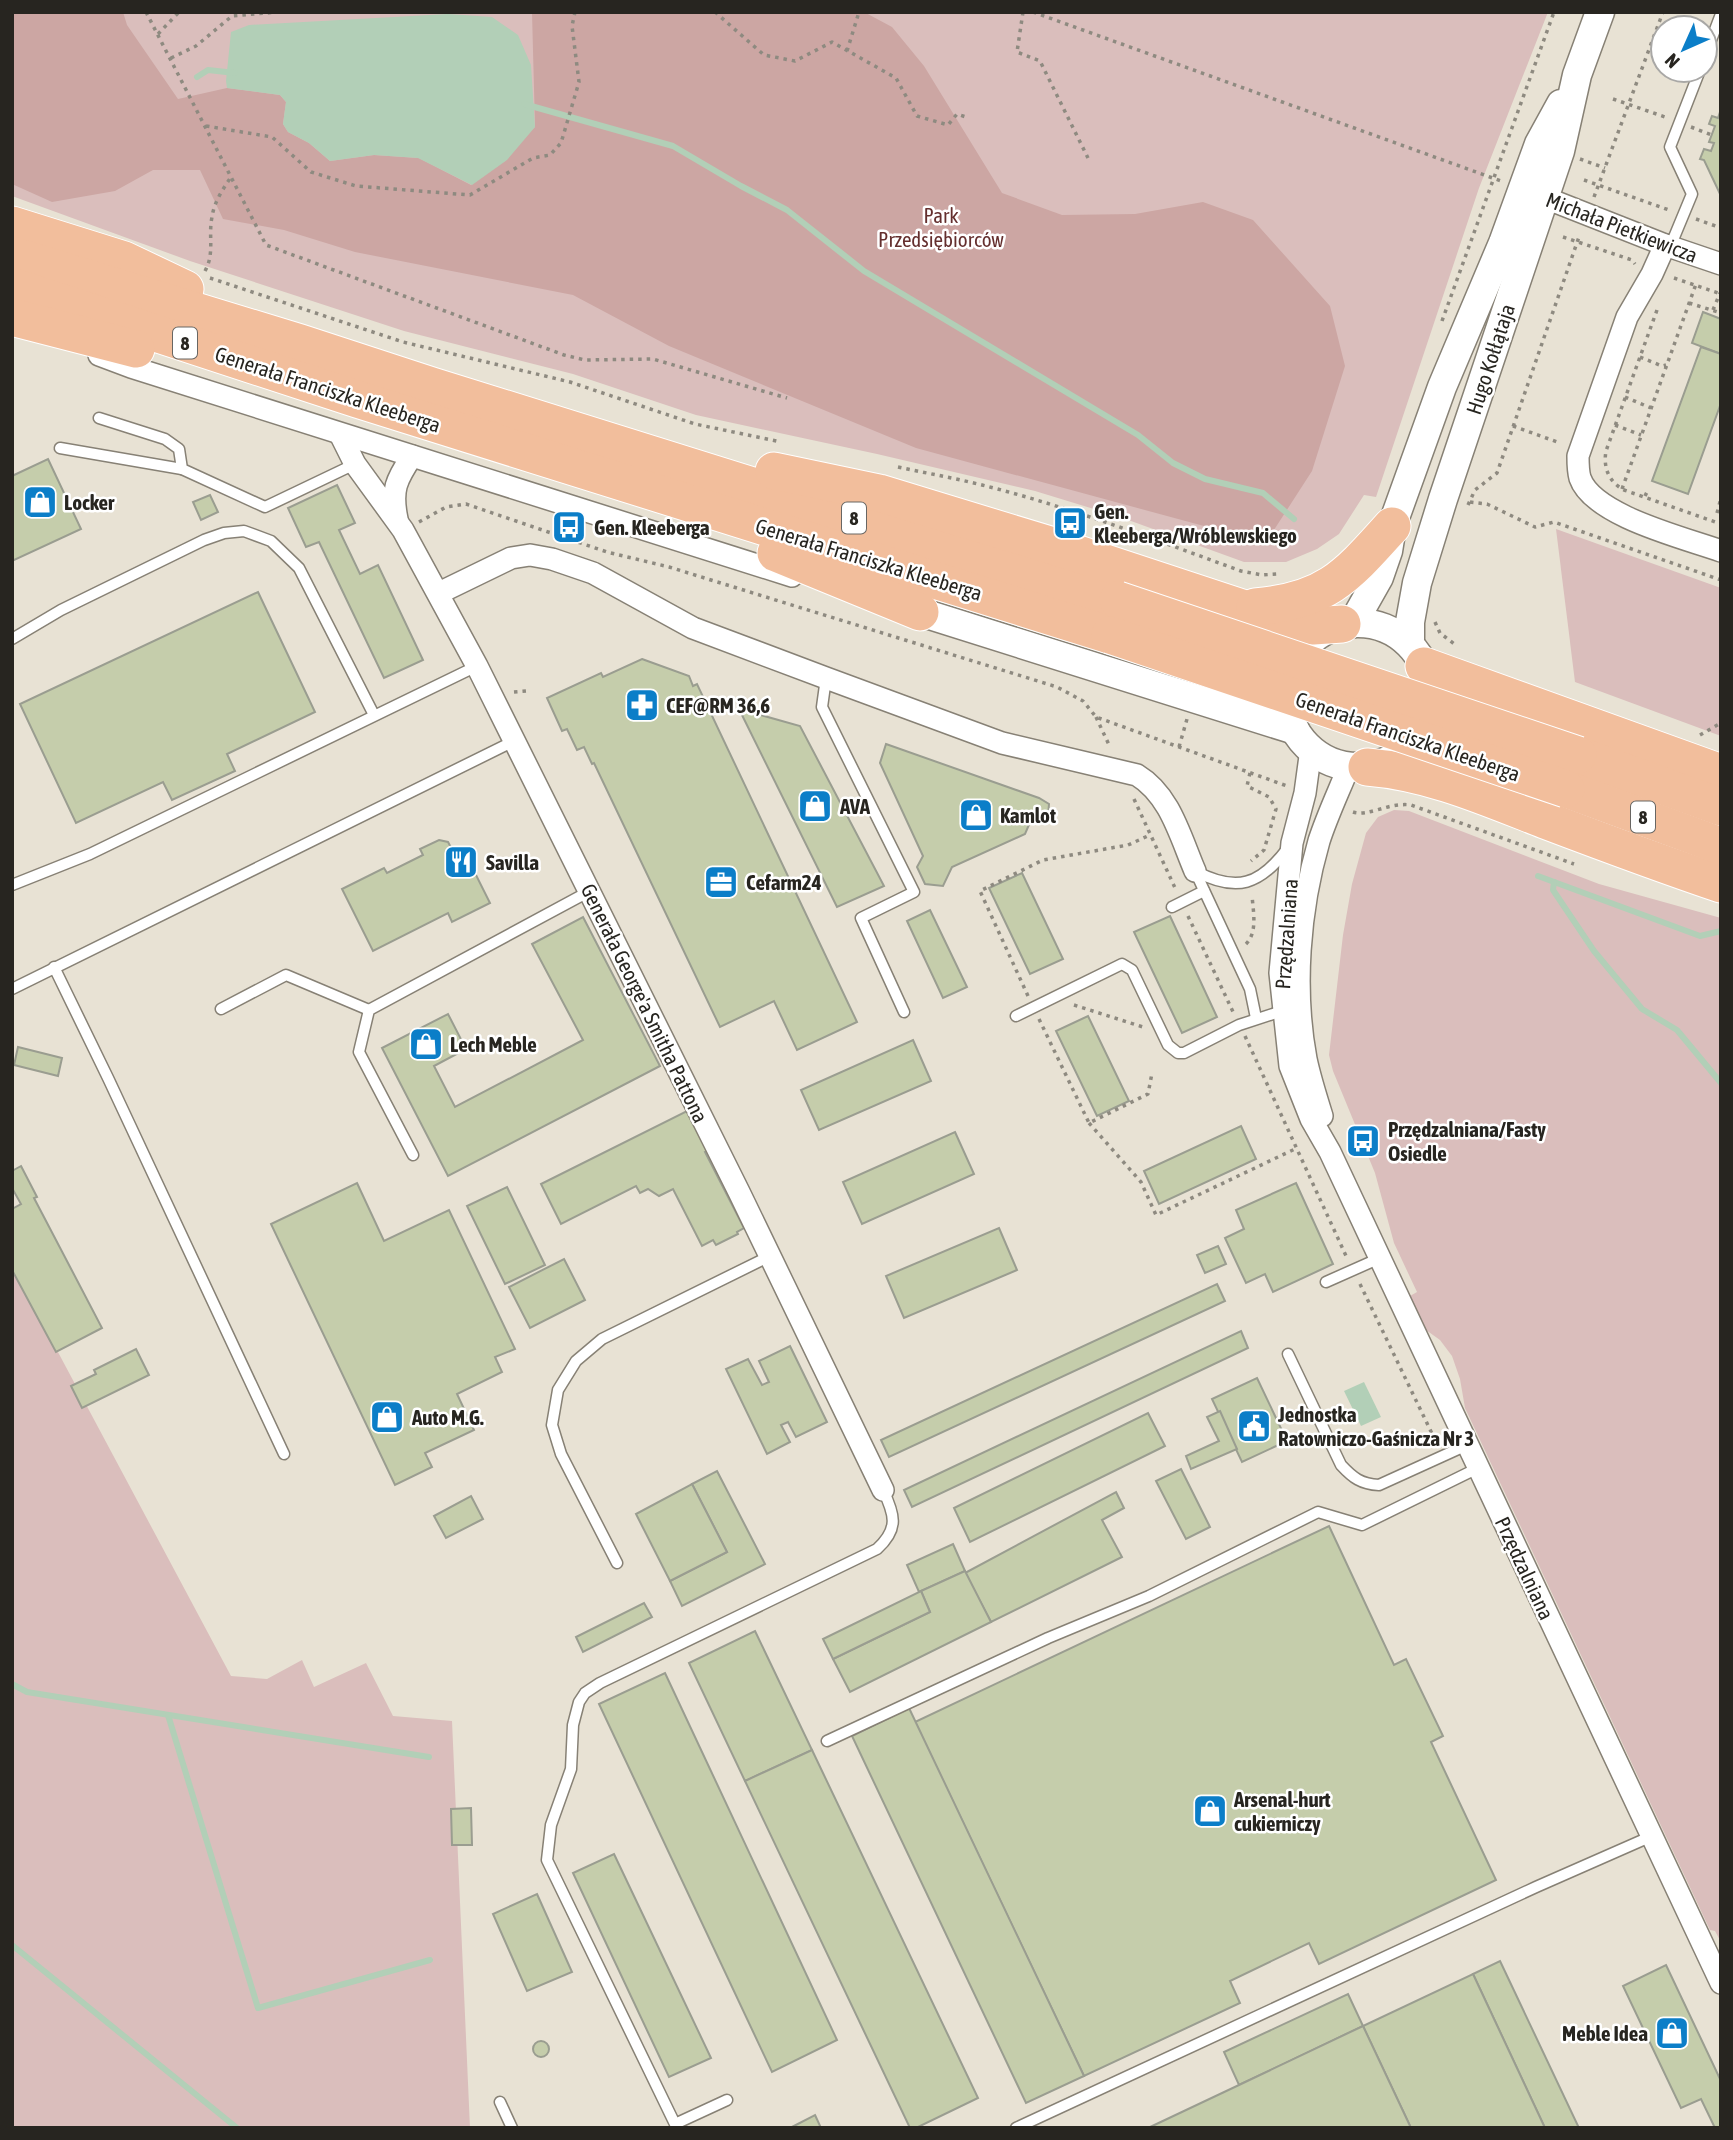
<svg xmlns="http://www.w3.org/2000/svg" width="1733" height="2140" font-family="'Asap Condensed',sans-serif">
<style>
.green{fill:#dabebc}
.forest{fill:#cca6a3}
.water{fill:#b2cfb7}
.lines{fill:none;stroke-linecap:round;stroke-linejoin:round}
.stream{stroke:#b2cfb7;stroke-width:6}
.building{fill:#c5cdab;stroke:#9a9d90;stroke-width:2}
.service-casing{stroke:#878175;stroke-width:13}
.minor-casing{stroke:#878175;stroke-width:24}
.tertiary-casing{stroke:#878175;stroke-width:31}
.trunk-casing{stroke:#fff;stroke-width:39}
.path{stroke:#8e8a80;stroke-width:3.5;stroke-dasharray:3.5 5;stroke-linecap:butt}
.service{stroke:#fff;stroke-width:10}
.minor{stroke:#fff;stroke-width:21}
.tertiary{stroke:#fff;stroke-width:28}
.trunk{stroke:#f2be9c;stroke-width:37}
.trunk-bridge-casing{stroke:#fff;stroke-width:39;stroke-linecap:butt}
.trunk-bridge{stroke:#f2be9c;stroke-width:37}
.labels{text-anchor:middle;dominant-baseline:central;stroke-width:5;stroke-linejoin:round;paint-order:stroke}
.shield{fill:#fff;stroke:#686663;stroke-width:2}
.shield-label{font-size:19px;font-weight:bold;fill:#272520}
.park-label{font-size:21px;fill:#642f2e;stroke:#fff}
.street-label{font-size:21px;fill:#272520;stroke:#fff}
.poi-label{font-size:21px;font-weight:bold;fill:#272520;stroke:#fff;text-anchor:start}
</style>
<rect width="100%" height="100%" fill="#e8e2d4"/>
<g class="green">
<polygon points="12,12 1548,12 1479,188 1376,497 1364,495 1339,534 1317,549 1286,562 1244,562 1120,517 1035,491 877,454 696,415 573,374 404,331 190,261 12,196"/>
<polygon points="1556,529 1721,588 1721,736 1575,682"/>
<polygon points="1394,810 1409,811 1599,884 1721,918 1721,1942 1715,1931 1710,1930 1465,1408 1460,1379 1452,1356 1440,1340 1426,1330 1410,1296 1417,1292 1394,1243 1375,1173 1333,1071 1329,1055 1343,935 1352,884 1366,833 1378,817"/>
<polygon points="12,1266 231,1676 267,1679 302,1660 314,1687 366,1663 393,1716 452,1721 470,2128 12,2128"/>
</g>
<polygon class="forest" points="12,12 123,12 127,25 178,99 227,88 280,95 286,102 283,124 288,132 309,143 330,161 374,155 419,158 471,185 535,127 532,12 864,12 892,27 924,66 1002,193 1062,215 1135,214 1203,202 1253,220 1330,306 1345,366 1312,471 1272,533 1215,529 916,448 669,346 573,295 355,252 284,230 223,219 200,170 153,170 115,191 52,202 12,184"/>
<g class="water">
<polygon points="448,14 492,17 518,35 531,65 535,127 507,160 472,185 418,158 374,155 330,161 309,143 288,132 283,124 286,102 280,95 227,88 226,81 231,32 249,25"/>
<polygon points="1364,1382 1381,1417 1361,1426 1344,1391"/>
</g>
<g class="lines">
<g class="stream">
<polyline points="197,77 208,70 235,73"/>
<polyline points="524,104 673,146 741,186 787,210 864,271 1138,435 1173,463 1205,479 1263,493 1294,519"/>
<polyline points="1538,876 1700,936 1721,931"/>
<polyline points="1554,882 1553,890 1594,951 1642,1009 1677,1030 1721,1083"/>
<polyline points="12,1684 27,1692 429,1757"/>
<polyline points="168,1715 258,2008 430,1960"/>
<polyline points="12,1945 237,2128"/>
</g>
</g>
<g class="building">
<polygon points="1721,109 1721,196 1704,160 1700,159 1704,149 1711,151 1714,143 1709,142 1715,126 1709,124 1712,116 1718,118"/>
<polygon points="1703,312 1721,319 1721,354 1692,343"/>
<polygon points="1701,347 1721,354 1721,403 1688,494 1652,481"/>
<polygon points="48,459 81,529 12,561 12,476"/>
<polygon points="337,485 355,523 339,530 360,574 378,565 423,660 384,678 319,542 306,547 288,508"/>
<polygon points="210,495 218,512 201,520 193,502"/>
<polygon points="258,592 315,712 227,754 235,771 172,800 163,782 76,823 20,704"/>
<polygon points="642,659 689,676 693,686 697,684 857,1022 797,1050 774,1001 720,1027 594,763 592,764 584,747 577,750 567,729 562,731 547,698 601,673 603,677"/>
<polygon points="739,709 800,726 884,886 837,907"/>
<polygon points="886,744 1039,798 1049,804 1048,817 1040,822 1031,820 1025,834 952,867 943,886 925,884 917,867 923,856 880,763"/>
<polygon points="439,840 448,842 455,855 464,851 490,903 452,922 448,913 373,951 342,889 384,868 387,873 423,855 420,849"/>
<polygon points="1022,873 1063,959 1030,974 989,888"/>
<polygon points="930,910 967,987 943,998 907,921"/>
<polygon points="1170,916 1217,1017 1182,1033 1134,932"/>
<polygon points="583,917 660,1066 448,1176 382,1048 448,1014 466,1049 434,1066 455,1107 583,1040 532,944"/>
<polygon points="1088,1016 1129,1101 1097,1116 1056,1031"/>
<polygon points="913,1040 931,1081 819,1130 801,1090"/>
<polygon points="18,1047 62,1058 58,1076 14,1065"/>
<polygon points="689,1110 709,1150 705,1152 744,1228 737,1232 738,1234 716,1245 713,1240 702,1246 673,1189 659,1196 648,1189 640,1193 636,1186 561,1224 541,1184"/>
<polygon points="1241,1126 1256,1159 1159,1204 1144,1171"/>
<polygon points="955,1132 974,1174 862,1224 843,1182"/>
<polygon points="21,1166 37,1197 34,1198 102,1328 56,1352 12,1270 12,1209 21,1204 12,1188 12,1171"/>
<polygon points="357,1183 384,1241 449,1210 515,1349 495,1357 502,1372 457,1394 474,1430 425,1453 432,1467 395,1485 271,1224"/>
<polygon points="1296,1183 1333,1264 1273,1292 1265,1274 1246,1283 1225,1238 1244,1229 1236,1210"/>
<polygon points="507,1187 545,1265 505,1284 467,1206"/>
<polygon points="999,1228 1017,1270 904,1318 886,1276"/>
<polygon points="1218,1246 1226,1264 1205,1273 1197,1255"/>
<polygon points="564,1259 585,1300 530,1328 509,1287"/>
<polygon points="1217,1284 1225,1301 889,1457 881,1440"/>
<polygon points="1241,1331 1248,1348 912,1507 904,1490"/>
<polygon points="790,1346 827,1422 796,1437 788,1422 781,1425 790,1442 767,1454 726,1369 748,1359 762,1385 769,1382 759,1361"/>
<polygon points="136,1349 149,1375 82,1408 71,1386 96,1374 94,1370"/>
<polygon points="1257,1378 1287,1441 1242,1462 1212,1399"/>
<polygon points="1220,1411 1237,1449 1191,1469 1186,1456 1219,1441 1207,1417"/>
<polygon points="1148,1413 1165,1446 970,1542 954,1508"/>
<polygon points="1181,1469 1210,1527 1186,1539 1156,1481"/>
<polygon points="717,1471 765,1564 682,1606 670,1581 727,1552 692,1484"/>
<polygon points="692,1484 727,1552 670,1581 636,1514"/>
<polygon points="1116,1492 1124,1508 1102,1520 1122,1557 991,1622 965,1573"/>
<polygon points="471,1496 483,1519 446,1538 434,1516"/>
<polygon points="1329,1526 1394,1665 1406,1659 1443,1736 1431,1742 1496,1880 1319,1964 1309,1943 1230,1981 1240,2003 1084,2076 915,1722"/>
<polygon points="953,1544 965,1571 919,1592 907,1565"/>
<polygon points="965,1571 991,1622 850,1692 833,1659 930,1612 921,1591"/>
<polygon points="921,1591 930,1612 833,1659 823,1639"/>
<polygon points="644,1603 652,1617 583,1652 576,1637"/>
<polygon points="755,1631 812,1750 745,1781 689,1663"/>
<polygon points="665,1673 837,2040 772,2072 599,1704"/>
<polygon points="909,1708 1084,2076 1026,2103 852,1736"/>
<polygon points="812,1750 978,2098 916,2128 910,2128 745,1781"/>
<polygon points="471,1808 472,1845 452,1845 451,1809"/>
<polygon points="614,1854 711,2058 669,2077 573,1873"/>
<polygon points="537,1894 572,1972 527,1991 493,1914"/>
<polygon points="1500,1961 1579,2128 1545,2128 1473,1974"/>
<polygon points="1666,1965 1721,2081 1721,2128 1715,2128 1701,2099 1681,2108 1623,1986"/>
<polygon points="1473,1974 1545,2128 1411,2128 1363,2026"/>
<polygon points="1348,1994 1363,2026 1239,2085 1224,2052"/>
<polygon points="1363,2026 1411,2128 1148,2128 1239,2085"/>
<circle cx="541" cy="2049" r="8"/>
<polygon points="815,2115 821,2128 790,2128"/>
</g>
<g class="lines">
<g class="service-casing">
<g id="service">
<polyline points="1705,56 1721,14"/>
<polyline points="1670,247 1692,194 1670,147 1700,70"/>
<polyline points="99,418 165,439 179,449 182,469 265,507 355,464"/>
<polyline points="60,448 182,469"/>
<polyline points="12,639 61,610 204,540 224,533 244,531 271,541 299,568 374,715"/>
<polyline points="826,678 822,707 914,892 861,918 904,1012"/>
<polyline points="1195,871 1250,989 1256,1018"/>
<path d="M1195,871C1237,893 1260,885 1288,848"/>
<polyline points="12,885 90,854 477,666"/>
<polyline points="1172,907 1204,891"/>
<polyline points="54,967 108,1078 284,1454"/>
<polyline points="12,989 514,741"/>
<polyline points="221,1009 286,975 369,1010"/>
<polyline points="1016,1016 1122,964 1132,970 1168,1045 1178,1053 1184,1053 1239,1025 1282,1011"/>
<polyline points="413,1155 359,1052 369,1010 590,891"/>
<polyline points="1326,1282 1380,1258"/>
<path d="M1288,1354L1341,1465C1353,1478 1361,1484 1379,1485L1467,1445"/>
<polyline points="617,1563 561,1454 552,1425 558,1390 576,1361 602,1339 770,1256"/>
<polyline points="827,1741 1048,1638 1149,1596 1318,1512 1362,1525 1478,1468"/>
<path d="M727,2100L675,2124L547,1860L551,1825L571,1769L573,1725L579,1702L585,1693L600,1683L877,1549C899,1529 895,1515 883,1490"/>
<polyline points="500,2102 512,2128"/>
<polyline points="1016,2128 1536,1887 1652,1836"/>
</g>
</g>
<g class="minor-casing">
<g id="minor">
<polyline points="1533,193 1665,245 1721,264"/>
<path d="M1665,245L1652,274L1627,317L1578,456C1578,463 1578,471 1580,478C1593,516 1685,538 1721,551"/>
<polyline points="99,355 131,367 792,576"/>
<polyline points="340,434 355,464 403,530 477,666 739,1192 883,1490"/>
<path d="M397,519C391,490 396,480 412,456"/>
<path d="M439,593L511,558L530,555L552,559L593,573L693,628L826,678L1002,743L1137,775C1170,795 1180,836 1195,871"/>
<polyline points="1311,749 1305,793 1292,843 1280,973 1290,1066 1311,1119 1330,1152 1721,1983"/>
<path d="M1322,1116C1316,1097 1310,1078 1306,1059C1293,989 1299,910 1319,841C1327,816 1339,791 1349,766"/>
</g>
</g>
<g class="tertiary-casing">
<g id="tertiary">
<polyline points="920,612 1295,730"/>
<polyline points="1353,623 1379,577 1388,551 1392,526 1442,387 1503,243 1539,144 1561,104"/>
<circle cx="1358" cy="695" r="72"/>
<polyline points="1410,644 1410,622 1417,583 1443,499 1560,151 1577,75 1600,12"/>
</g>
</g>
<g class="trunk-casing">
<g id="trunk">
<polyline points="12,225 124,260 185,289"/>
<polyline points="12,255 300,343 432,386 1118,600"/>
<polyline points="12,286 357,399 1110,635"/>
<polyline points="12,317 136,349"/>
<polyline points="774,471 879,493 1066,550 1284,622 1313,626 1342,624"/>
<polyline points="776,553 920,612"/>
<path d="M1255,607C1327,601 1347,576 1392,526"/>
<polyline points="1424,666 1721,773"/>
<polyline points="1578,755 1721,807"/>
<path d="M1367,767C1430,772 1486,797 1545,820C1603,842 1662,864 1721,884"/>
<polyline points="1566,789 1721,846"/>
</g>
</g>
<g class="path">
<polyline points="146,12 266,245 564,355 585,360 653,359 787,398"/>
<polyline points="715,12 764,55 795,61 832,42 896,78 917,116 948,125 957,114 966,117"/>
<polyline points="1023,12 1017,52 1040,61 1088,158"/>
<polyline points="1033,12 1501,181"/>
<polyline points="158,34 179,12"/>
<polyline points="847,51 859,12"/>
<polyline points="171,58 196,46 232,16 278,12"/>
<polyline points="1613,99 1668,118"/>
<polyline points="206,126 272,137 311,172 356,186 470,195 533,158 550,155 561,143 579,82 572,26 575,12"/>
<polyline points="1691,127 1712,135"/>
<polyline points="1580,159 1605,168"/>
<polyline points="1584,180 1669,210"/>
<polyline points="1594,197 1663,12"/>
<polyline points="1696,219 1721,228"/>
<polyline points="1563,237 1632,260 1635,264"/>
<path d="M205,271C215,253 208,236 212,217C214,202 223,189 231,177"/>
<polyline points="210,278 403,342 570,382 695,424 781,442"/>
<polyline points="1674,278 1721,294"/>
<polyline points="1689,303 1721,313"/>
<path d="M1657,310L1606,451C1603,468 1609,482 1624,490L1721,524"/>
<polyline points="1713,310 1720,293"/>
<polyline points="1442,321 1554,12"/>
<polyline points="1640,357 1662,366 1666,365"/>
<polyline points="1625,397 1651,408"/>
<polyline points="1615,425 1641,435"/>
<polyline points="1513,426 1560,443"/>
<path d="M898,467C926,473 954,478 982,485C1070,507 1156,540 1241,571L1262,575L1277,574"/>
<polyline points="1622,489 1696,284"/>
<polyline points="1645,496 1648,490"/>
<polyline points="1470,502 1487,504 1535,527 1554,522 1721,580"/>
<polyline points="1468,505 1475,490 1497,473 1580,234"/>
<polyline points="1717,513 1721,498"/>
<polyline points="419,522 446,507 466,504 607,552 669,567 1057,687 1083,701 1096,717 1287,786"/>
<polyline points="1435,622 1440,633 1457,646"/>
<polyline points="514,692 526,691"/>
<polyline points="1096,717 1110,747"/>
<polyline points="1700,735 1721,723"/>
<polyline points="1179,747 1187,719"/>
<polyline points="1250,773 1247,786 1269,797 1276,809 1264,850 1251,861"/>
<polyline points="1134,799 1176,890"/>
<path d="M1353,812C1368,817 1389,802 1411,805L1574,864"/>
<polyline points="1188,916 1234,1014"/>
<path d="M1246,944C1258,932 1253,911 1252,895"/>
<polyline points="1028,996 980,891 1043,860 1128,845 1150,835"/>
<polyline points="1074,1005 1143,1027"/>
<polyline points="1039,1019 1089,1123 1148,1094 1152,1073"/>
<polyline points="1245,1036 1347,1258"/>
<polyline points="1089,1123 1141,1182 1156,1215 1297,1148"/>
<polyline points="1360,1284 1437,1444"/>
</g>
<use href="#service" class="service"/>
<use href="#minor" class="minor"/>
<use href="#tertiary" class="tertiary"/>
<use href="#trunk" class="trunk"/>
<g class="trunk-bridge-casing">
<g id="trunk-bridge">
<polyline points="1118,600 1578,755"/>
<polyline points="1110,635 1566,789"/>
</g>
</g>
<use href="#trunk-bridge" class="trunk-bridge"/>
</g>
<defs>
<g id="shop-square" transform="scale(1.75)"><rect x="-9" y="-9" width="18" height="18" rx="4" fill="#0b7ec8" stroke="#fff"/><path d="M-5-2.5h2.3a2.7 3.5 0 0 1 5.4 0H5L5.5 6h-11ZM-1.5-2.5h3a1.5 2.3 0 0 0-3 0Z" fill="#fff"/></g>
<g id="bus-square" transform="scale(1.75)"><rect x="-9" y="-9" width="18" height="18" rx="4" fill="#0b7ec8" stroke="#fff"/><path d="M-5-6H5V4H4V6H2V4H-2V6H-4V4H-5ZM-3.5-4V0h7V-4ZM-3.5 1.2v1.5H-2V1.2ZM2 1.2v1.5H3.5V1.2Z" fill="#fff"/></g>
<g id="pharmacy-square" transform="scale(1.75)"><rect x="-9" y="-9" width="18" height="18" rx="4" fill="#0b7ec8" stroke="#fff"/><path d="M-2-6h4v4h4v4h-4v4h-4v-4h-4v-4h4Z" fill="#fff"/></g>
<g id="restaurant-square" transform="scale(1.75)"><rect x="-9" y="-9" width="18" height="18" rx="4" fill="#0b7ec8" stroke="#fff"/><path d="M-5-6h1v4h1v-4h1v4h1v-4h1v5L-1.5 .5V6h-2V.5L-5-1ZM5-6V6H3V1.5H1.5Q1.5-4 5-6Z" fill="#fff"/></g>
<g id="office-square" transform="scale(1.75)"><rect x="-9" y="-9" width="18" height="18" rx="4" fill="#0b7ec8" stroke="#fff"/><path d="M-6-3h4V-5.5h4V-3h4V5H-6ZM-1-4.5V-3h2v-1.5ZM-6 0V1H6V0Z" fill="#fff"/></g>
<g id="civic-square" transform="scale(1.75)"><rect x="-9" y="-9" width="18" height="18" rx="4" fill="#0b7ec8" stroke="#fff"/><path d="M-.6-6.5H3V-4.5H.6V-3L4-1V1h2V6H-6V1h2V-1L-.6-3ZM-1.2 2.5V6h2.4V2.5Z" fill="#fff"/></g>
</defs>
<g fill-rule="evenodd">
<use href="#shop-square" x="40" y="502"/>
<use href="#bus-square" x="1070" y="523"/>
<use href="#bus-square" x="569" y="527"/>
<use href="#pharmacy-square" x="642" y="705"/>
<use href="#shop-square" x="815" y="806"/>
<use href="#shop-square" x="976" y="815"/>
<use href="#restaurant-square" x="461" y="862"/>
<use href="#office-square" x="721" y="882"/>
<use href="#shop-square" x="426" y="1044"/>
<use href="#bus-square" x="1363" y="1141"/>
<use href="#shop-square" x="387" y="1417"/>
<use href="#civic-square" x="1254" y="1426"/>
<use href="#shop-square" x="1210" y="1811"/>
<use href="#shop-square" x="1672" y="2033"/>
</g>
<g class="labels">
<g class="shield">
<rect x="173" y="327.5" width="24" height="31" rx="5"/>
<rect x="842" y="502.5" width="24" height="31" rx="5"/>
<rect x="1631" y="801.5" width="24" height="31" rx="5"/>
</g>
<g class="shield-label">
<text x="185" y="343">8</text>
<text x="854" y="518">8</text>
<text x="1643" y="817">8</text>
</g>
<g class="park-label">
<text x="941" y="215">Park<tspan x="941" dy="24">Przedsiębiorców</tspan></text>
</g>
<g class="street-label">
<text transform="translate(1622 227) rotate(21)">Michała Pietkiewicza</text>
<text transform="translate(1490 359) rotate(-72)">Hugo Kołłątaja</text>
<text transform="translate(328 389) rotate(18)">Generała Franciszka Kleeberga</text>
<text transform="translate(869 559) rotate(17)">Generała Franciszka Kleeberga</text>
<text transform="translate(1408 736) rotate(19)">Generała Franciszka Kleeberga</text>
<text transform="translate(1286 934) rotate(-86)">Przędzalniana</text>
<text transform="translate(645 1003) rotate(64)">Generała George'a Smitha Pattona</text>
<text transform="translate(1525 1568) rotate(65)">Przędzalniana</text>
</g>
<g class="poi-label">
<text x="64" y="502">Locker</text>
<text x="1094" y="511">Gen.<tspan x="1094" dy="24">Kleeberga/Wróblewskiego</tspan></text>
<text x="594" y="527">Gen. Kleeberga</text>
<text x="666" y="705">CEF@RM 36,6</text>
<text x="840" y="806">AVA</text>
<text x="1000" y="815">Kamlot</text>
<text x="486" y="862">Savilla</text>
<text x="746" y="882">Cefarm24</text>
<text x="450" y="1044">Lech Meble</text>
<text x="1388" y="1129">Przędzalniana/Fasty<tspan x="1388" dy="24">Osiedle</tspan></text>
<text x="1278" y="1414">Jednostka<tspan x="1278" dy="24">Ratowniczo-Gaśnicza Nr 3</tspan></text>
<text x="412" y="1417">Auto M.G.</text>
<text x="1234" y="1799">Arsenal-hurt<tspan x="1234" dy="24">cukierniczy</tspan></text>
<text x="1648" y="2033" text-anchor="end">Meble Idea</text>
</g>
</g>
<rect width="1733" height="2140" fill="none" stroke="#272520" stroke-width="28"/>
<g transform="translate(1684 49) rotate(225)"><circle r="33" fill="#ffffff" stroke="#a9a8a6" stroke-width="2"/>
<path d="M0-5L12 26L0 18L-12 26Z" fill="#0b7ec8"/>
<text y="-10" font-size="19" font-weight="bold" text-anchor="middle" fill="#272520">N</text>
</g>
</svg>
